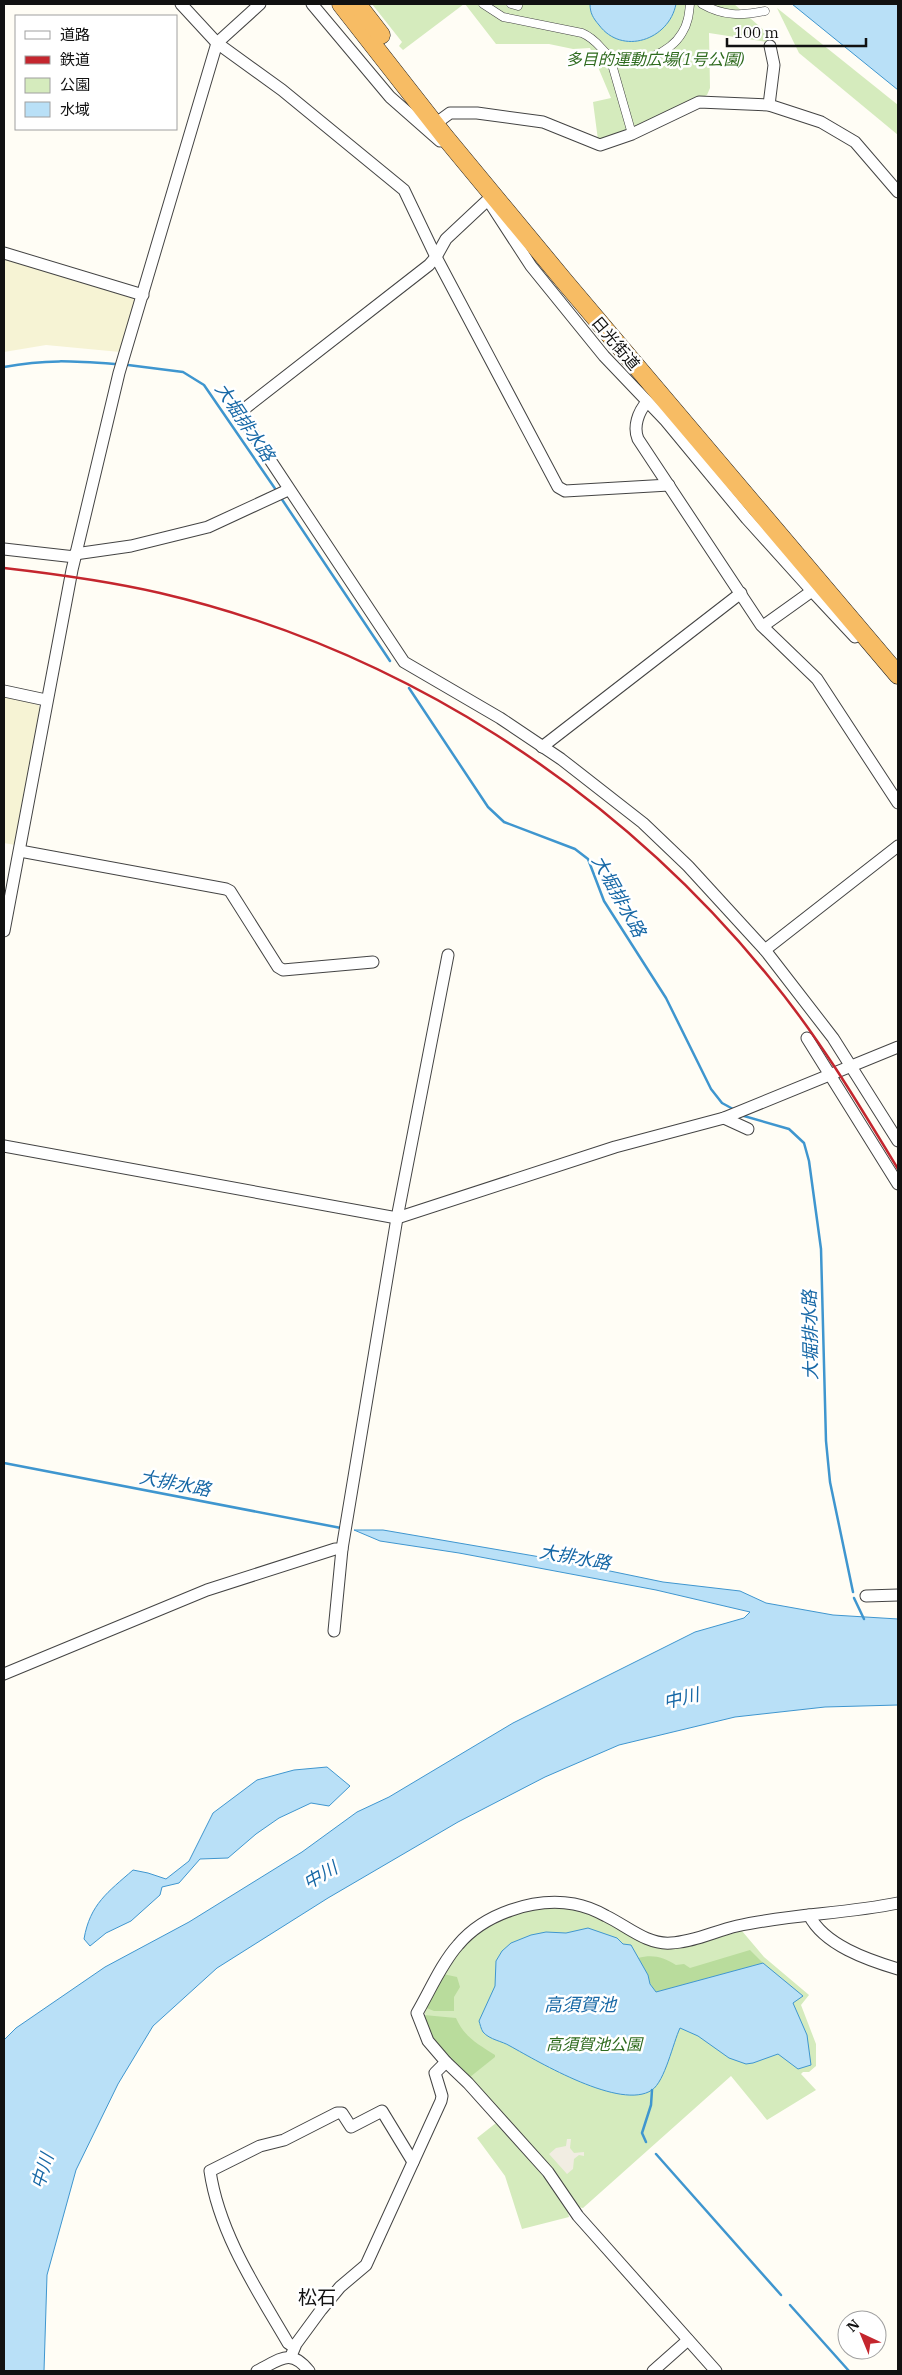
<svg xmlns="http://www.w3.org/2000/svg" width="902" height="2375" font-family="'IBM Plex Serif','Noto Sans JP',serif">
<style>
.farmland{fill:#f6f3d4}
.green{fill:#d5ebbd}
.forest{fill:#b9dc9c}
.plaza{fill:#f1ede2}
.water{fill:#b9e0f7;stroke:#3f96cf}
.lines{fill:none;stroke-linecap:round;stroke-linejoin:round}
.stream{stroke:#3f96cf;stroke-width:2.5}
.pedestrian-casing{stroke:#444;stroke-width:9}
.minor-casing{stroke:#444;stroke-width:13}
.trunk-casing{stroke:#222;stroke-width:19}
.pedestrian{stroke:#fff;stroke-width:8}
.minor{stroke:#fff;stroke-width:11}
.trunk{stroke:#f7bc64;stroke-width:18}
.rail{stroke:#c4262e;stroke-width:2.5}
.labels{text-anchor:middle;dominant-baseline:central;stroke-width:5;stroke-linejoin:round;paint-order:stroke}
.park-label{font-size:16px;font-style:italic;fill:#2f6b1f;stroke:#fff}
.street-label{font-size:16px;fill:#111;stroke:#fff}
.water-label{font-size:18px;font-style:italic;fill:#1768a6;stroke:#fff}
.quarter-label{font-size:19px;fill:#111;stroke:#fff}
</style>
<rect width="100%" height="100%" fill="#fffdf5"/>
<g class="farmland">
<polygon points="4,257 129,295 138,300 120,352 46,345 4,352"/>
<polygon points="4,697 38,704 41,710 15,845 4,843"/>
</g>
<g class="green">
<polygon points="372,4 464,4 403,50 399,46 402,42"/>
<polygon points="465,4 734,4 767,33 767,42 709,33 710,88 707,95 635,130 598,140 593,102 611,98 590,48 573,49 549,44 496,44"/>
<polygon points="777,8 898,105 898,135 799,53"/>
<polygon points="574,1907 675,1947 742,1931 764,1957 809,1995 801,2005 816,2044 816,2066 809,2072 803,2072 801,2074 816,2090 767,2120 731,2076 583,2208 578,2207 560,2179 460,2066 447,2056 423,2010 465,1942 507,1915 529,1908"/>
<polygon points="496,2123 549,2182 568,2212 569,2217 522,2229 505,2176 477,2138"/>
</g>
<g class="forest">
<path d="M750,1950L763,1963L656,1992C648,1982 645,1969 638,1958C653,1954 663,1957 676,1965L684,1964L690,1968Z"/>
<polygon points="443,1974 457,1977 460,1987 454,1997 454,2011 434,2011 424,2007"/>
<path d="M424,2015L456,2018C465,2038 478,2044 495,2055V2057L470,2077L434,2043Z"/>
</g>
<polygon class="plaza" points="567,2139 571,2139 570,2148 574,2153 584,2152 584,2156 579,2155 574,2159 573,2169 567,2174 549,2154 556,2148 566,2146"/>
<g class="water">
<path d="M590,4H676C669,40 622,56 599,25C593,18 590,13 590,4Z"/>
<polygon points="792,4 898,4 898,90"/>
<polygon points="354,1530 383,1530 552,1559 663,1582 740,1591 766,1603 833,1615 898,1619 898,1705 825,1707 735,1717 619,1745 545,1777 458,1822 328,1898 217,1968 153,2026 118,2084 76,2170 47,2275 44,2371 4,2371 4,2040 16,2028 105,1967 189,1922 302,1852 357,1812 389,1797 513,1723 695,1632 744,1618 750,1612 656,1590 459,1553 380,1541"/>
<path d="M327,1767L350,1786L329,1806L311,1803L279,1818L256,1834L228,1858L200,1859L179,1883L162,1887L160,1895L131,1921L106,1933L90,1946L84,1939C90,1904 108,1892 133,1870L148,1873L166,1879L189,1861L213,1813L257,1780L294,1770Z"/>
<path d="M588,1928L617,1938L623,1944L631,1945L648,1975L650,1984L656,1992L763,1963L803,1996L793,2003L807,2035L811,2065L798,2069L778,2054L753,2063L746,2064L729,2058L698,2036L680,2028C673,2043 665,2081 652,2090C621,2111 539,2062 510,2046C502,2041 490,2040 483,2032C481,2029 480,2024 479,2021L495,1986L496,1961L502,1951L511,1943L531,1935L546,1932L566,1933Z"/>
</g>
<g class="lines">
<g class="stream">
<polyline points="128,365 183,372 204,385 276,490"/>
<path d="M4,367C46,359 73,361 116,364"/>
<polyline points="281,498 390,661"/>
<polyline points="409,688 488,807 504,822 575,849 588,859 604,901 666,998 711,1089 722,1103 733,1109"/>
<polyline points="744,1116 789,1129 804,1143 809,1161 821,1249 826,1441 830,1482 853,1592"/>
<polyline points="4,1463 341,1528"/>
<polyline points="854,1598 864,1619"/>
<polyline points="646,2142 642,2133 651,2105 652,2090"/>
<polyline points="656,2154 781,2295"/>
<polyline points="790,2305 849,2371"/>
</g>
<g class="pedestrian-casing">
<g id="pedestrian">
<path d="M483,4L503,17L582,33C599,40 602,53 614,59C635,69 671,52 682,33C688,24 689,14 690,4"/>
<polyline points="511,4 518,6"/>
<path d="M702,4C723,16 741,16 765,11"/>
<polyline points="609,54 632,134"/>
</g>
</g>
<g class="minor-casing">
<g id="minor">
<polyline points="181,4 217,43 282,90 404,190 436,257 558,487 565,491 669,485"/>
<polyline points="312,4 390,97 440,141 442,140"/>
<polyline points="769,105 774,65 770,46"/>
<polyline points="435,124 450,113 477,113 543,122 600,145 632,134 699,102 769,105 821,122 855,142 898,192"/>
<polyline points="493,195 446,239 436,257 429,265 239,413 404,662 500,718 561,759 643,823 688,866 765,950 833,1038 898,1141"/>
<polyline points="490,203 531,266 604,356 666,421 747,519 812,591"/>
<polyline points="4,253 143,295"/>
<path d="M647,402C638,412 633,427 638,439L761,625L817,679L898,803"/>
<polyline points="4,549 75,557"/>
<polyline points="75,554 131,546 208,527 288,490"/>
<polyline points="763,626 812,591 855,637"/>
<polyline points="4,691 46,700"/>
<polyline points="542,747 741,593"/>
<polyline points="20,851 226,889 230,891 278,967 283,970 373,962"/>
<polyline points="4,931 72,570 119,373 217,43 260,4"/>
<polyline points="765,950 898,846"/>
<polyline points="807,1038 898,1184"/>
<polyline points="724,1118 748,1129"/>
<polyline points="4,1146 397,1218 615,1147 724,1118 898,1047"/>
<polyline points="866,1596 898,1595"/>
<polyline points="334,1631 342,1549 397,1218 448,955"/>
<polyline points="4,1674 207,1590 335,1549 342,1549"/>
<path d="M809,1915C824,1945 868,1960 898,1969"/>
<polyline points="446,2062 468,2083 548,2172 578,2216 716,2371"/>
<path d="M294,2347L288,2343C257,2290 219,2233 210,2171L260,2146L284,2140L337,2113H342L351,2127L382,2111L413,2162"/>
<path d="M291,2356L296,2344L321,2310L340,2287L366,2265L441,2101L442,2096L435,2073L446,2062L428,2041L417,2013C430,1991 441,1964 458,1945C484,1914 534,1897 574,1904C585,1906 597,1911 606,1916C627,1926 647,1945 671,1943C694,1942 715,1931 737,1926C790,1914 845,1914 898,1903"/>
<path d="M257,2371C280,2360 290,2347 309,2371"/>
<polyline points="653,2371 688,2340"/>
</g>
</g>
<g class="trunk-casing">
<g id="trunk">
<polyline points="341,4 445,137 565,282 898,675"/>
<polyline points="357,4 381,35"/>
</g>
</g>
<use href="#pedestrian" class="pedestrian"/>
<use href="#minor" class="minor"/>
<use href="#trunk" class="trunk"/>
<path class="rail" d="M4,568C56,574 108,581 160,593C399,649 614,787 769,977C818,1036 858,1103 898,1169"/>
</g>
<g class="labels">
<g class="park-label">
<text x="655" y="59">多目的運動広場(1号公園)</text>
<text x="594" y="2044">高須賀池公園</text>
</g>
<g class="street-label">
<text transform="translate(616 343) rotate(50)">日光街道</text>
</g>
<g class="water-label">
<text transform="translate(245 422) rotate(56)">大堀排水路</text>
<text transform="translate(619 896) rotate(61)">大堀排水路</text>
<text transform="translate(810 1335) rotate(-91)">大堀排水路</text>
<text transform="translate(175 1483) rotate(11)">大排水路</text>
<text transform="translate(575 1557) rotate(10)">大排水路</text>
<text transform="translate(681 1698) rotate(-13)">中川</text>
<text transform="translate(320 1875) rotate(-30)">中川</text>
<text x="580" y="2004">高須賀池</text>
<text transform="translate(42 2171) rotate(-73)">中川</text>
</g>
<g class="quarter-label">
<text x="317" y="2297">松石</text>
</g>
</g>
<rect width="902" height="2375" fill="none" stroke="#111111" stroke-width="10"/>
<rect x="15" y="15" width="162" height="115" fill="#ffffff" stroke="#a0a0a0"/>
<rect x="25" y="31" width="25" height="8" fill="#ffffff" stroke="#a0a0a0"/>
<text x="60" y="40" font-size="15" fill="#111111">道路</text>
<rect x="25" y="56" width="25" height="8" fill="#c4262e" stroke="#a0a0a0"/>
<text x="60" y="65" font-size="15" fill="#111111">鉄道</text>
<rect x="25" y="78" width="25" height="15" fill="#d5ebbd" stroke="#a0a0a0"/>
<text x="60" y="90" font-size="15" fill="#111111">公園</text>
<rect x="25" y="102" width="25" height="15" fill="#b9e0f7" stroke="#a0a0a0"/>
<text x="60" y="115" font-size="15" fill="#111111">水域</text>
<g transform="translate(862 2335) rotate(316)"><circle r="24" fill="#ffffff" stroke="#a0a0a0"/>
<path d="M0-4L9 19L0 12L-9 19Z" fill="#c4262e"/>
<text y="-8" font-size="14" font-weight="bold" text-anchor="middle" fill="#111111">N</text>
</g>
<path d="M727 38v8h139v-8" fill="none" stroke="#111111" stroke-width="2.5"/>
<text x="734" y="38" font-size="15" fill="#111111" stroke="#ffffff" stroke-width="4" paint-order="stroke">100 m</text>
</svg>
